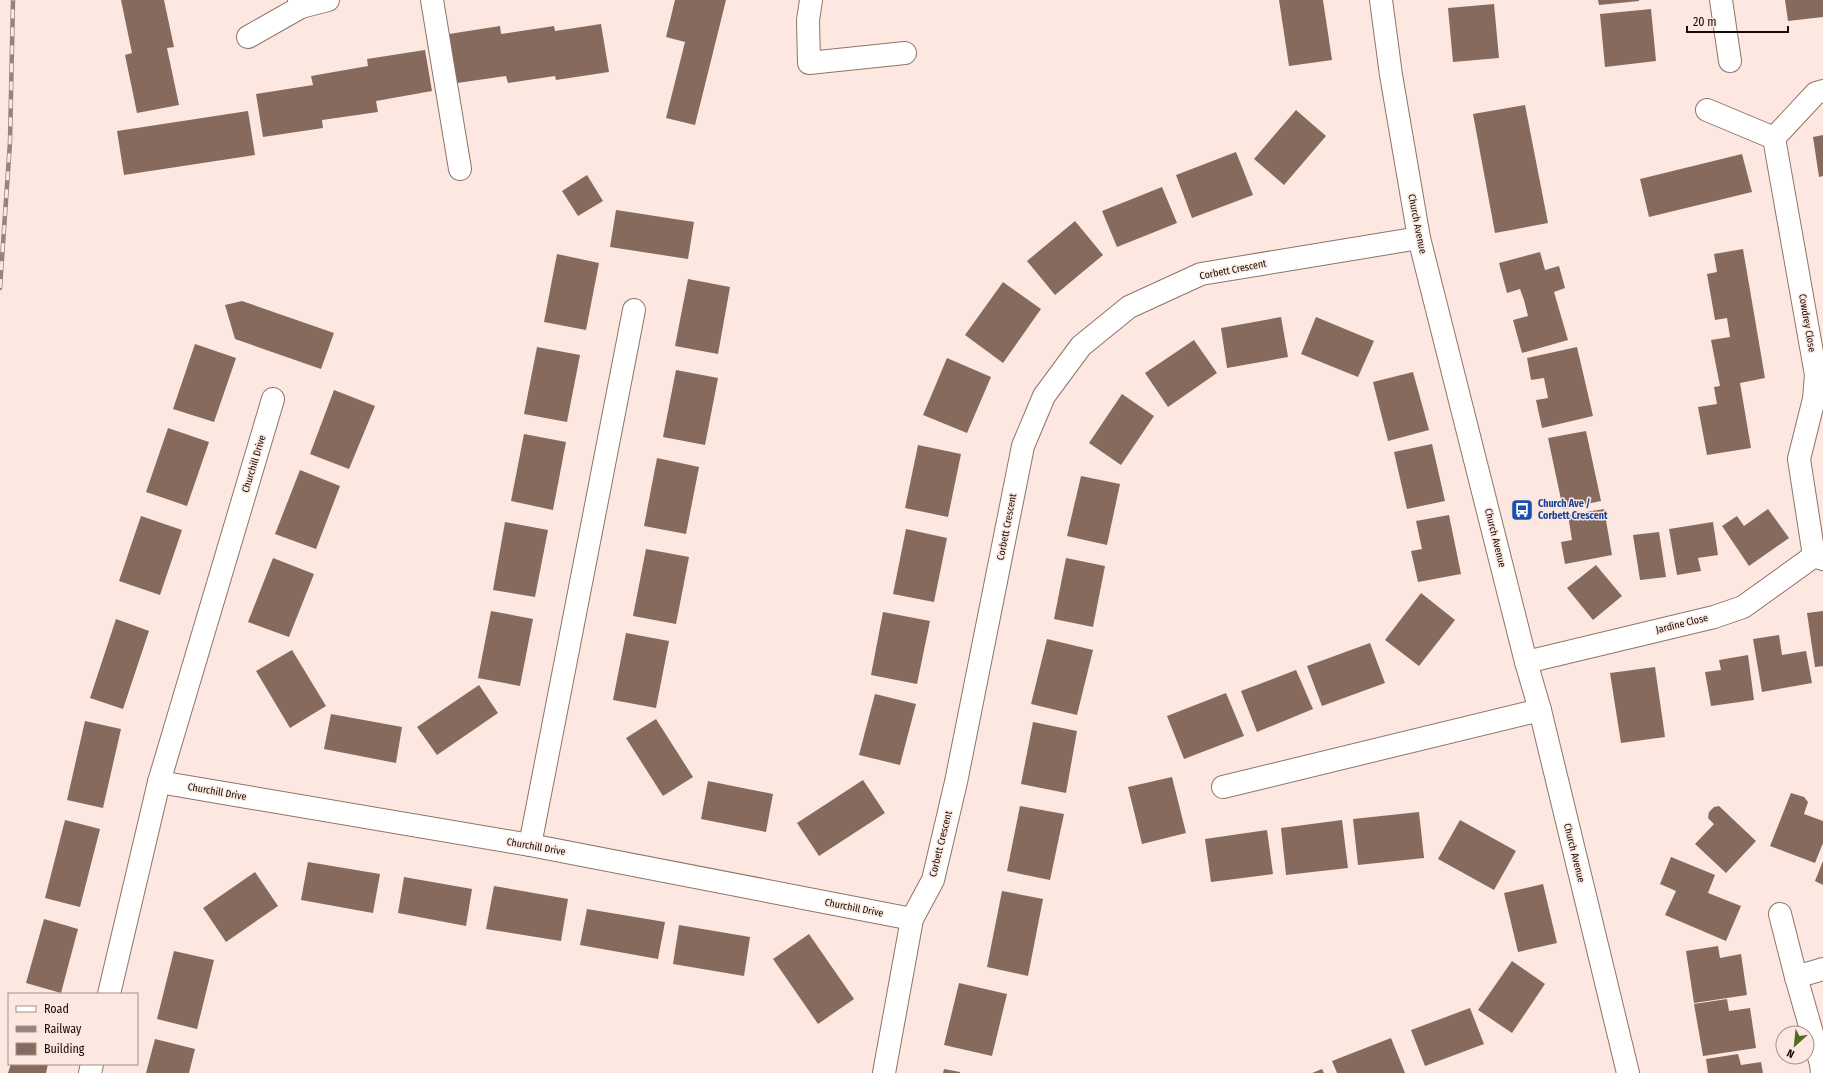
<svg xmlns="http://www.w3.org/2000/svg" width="1823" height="1073" font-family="'Fira Sans Condensed',sans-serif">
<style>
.building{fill:#876a5e}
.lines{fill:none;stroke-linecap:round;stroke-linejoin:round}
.minor-casing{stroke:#907367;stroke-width:24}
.minor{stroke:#fff;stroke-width:22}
.rail-casing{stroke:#94847e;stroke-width:4.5}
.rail{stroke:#fce8e0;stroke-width:3;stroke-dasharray:9;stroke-linecap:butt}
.labels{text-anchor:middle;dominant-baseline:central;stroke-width:3;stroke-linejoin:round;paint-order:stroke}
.street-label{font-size:10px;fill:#150a07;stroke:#fce8e0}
.transit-label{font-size:10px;font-weight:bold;fill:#164399;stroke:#fce8e0;text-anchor:start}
</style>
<rect width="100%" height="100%" fill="#fce8e0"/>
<g class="building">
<polygon points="121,0 164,0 174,47 167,48 179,105 137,113 125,55 132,53"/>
<polygon points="675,0 726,0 695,125 666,118 685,42 666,37"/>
<polygon points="1279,0 1323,0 1332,60 1289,66"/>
<polygon points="1598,0 1639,0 1639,1 1599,5"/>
<polygon points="1785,0 1823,0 1823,17 1788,21"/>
<polygon points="1494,4 1499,58 1453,62 1448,8"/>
<polygon points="1651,9 1656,61 1605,67 1600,14"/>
<polygon points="601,24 609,72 556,80 555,76 508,83 506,76 457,83 449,34 500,26 501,34 554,26 555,31"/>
<polygon points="425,50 432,91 376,101 378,112 322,120 323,128 263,137 256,94 313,85 311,76 368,66 367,59"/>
<polygon points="1525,105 1548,223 1495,233 1473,114"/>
<polygon points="1296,110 1326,136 1284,185 1254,159"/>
<polygon points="248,111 255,155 124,175 117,131"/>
<polygon points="1823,135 1823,176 1819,177 1813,137"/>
<polygon points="1236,152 1253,195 1192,218 1176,175"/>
<polygon points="1742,154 1752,192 1649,217 1640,179"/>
<polygon points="587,175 603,201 578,216 562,191"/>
<polygon points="1162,187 1177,223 1117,247 1102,211"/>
<polygon points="616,210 694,222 688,259 610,247"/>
<polygon points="1075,221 1103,255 1055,295 1027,261"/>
<polygon points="1743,249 1765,378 1740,383 1751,448 1707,455 1698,407 1717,404 1714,387 1720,386 1711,340 1730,337 1727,318 1715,320 1707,274 1717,272 1714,254"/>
<polygon points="1540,252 1545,270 1559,266 1565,288 1554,292 1568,340 1522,353 1513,320 1528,316 1524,300 1520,289 1507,293 1499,263"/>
<polygon points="557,254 599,263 586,330 544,322"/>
<polygon points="688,279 730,287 718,354 675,346"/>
<polygon points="1003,282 1041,309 1003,363 965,335"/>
<polygon points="242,301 334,333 321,369 235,339 225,305"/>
<polygon points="1281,317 1288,357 1227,368 1221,328"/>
<polygon points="1316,317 1374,341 1358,377 1301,354"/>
<polygon points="1194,340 1217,373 1168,407 1145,373"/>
<polygon points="195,344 236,358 214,422 173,409"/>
<polygon points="537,347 580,355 567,422 524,414"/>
<polygon points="1577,347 1593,416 1542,428 1536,400 1548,398 1544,378 1531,380 1527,358"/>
<polygon points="947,358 991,377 967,433 923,415"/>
<polygon points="676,370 718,378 705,445 663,437"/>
<polygon points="1413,372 1429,430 1388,441 1373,382"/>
<polygon points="334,390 375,406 349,469 310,454"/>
<polygon points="1122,394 1154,416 1121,465 1089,443"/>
<polygon points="168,428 209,442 187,506 146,492"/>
<polygon points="1586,431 1601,501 1563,509 1548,438"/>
<polygon points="524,434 566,442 553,510 511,501"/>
<polygon points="1432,444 1445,501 1407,509 1394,452"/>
<polygon points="918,445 961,454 948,517 905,508"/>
<polygon points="657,458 699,467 686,534 644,526"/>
<polygon points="300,470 340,486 316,549 275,534"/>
<polygon points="1081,476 1120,484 1107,545 1067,536"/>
<polygon points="1604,509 1612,555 1565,564 1561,542 1572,540 1568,515"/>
<polygon points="1768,509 1789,538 1749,566 1722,526 1737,516 1744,526"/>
<polygon points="1449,515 1461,574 1418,582 1411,551 1422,549 1416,521"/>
<polygon points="141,516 182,530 160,595 119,581"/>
<polygon points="505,522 548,530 535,597 493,590"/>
<polygon points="1713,522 1718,555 1698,558 1701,571 1677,575 1669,529"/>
<polygon points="906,529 947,538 934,602 893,594"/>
<polygon points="1659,532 1666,577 1640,580 1633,535"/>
<polygon points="646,549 689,557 676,624 633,616"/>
<polygon points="273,558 314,574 289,637 248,622"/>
<polygon points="1066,558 1105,566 1093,627 1054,619"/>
<polygon points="1596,565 1622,596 1593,620 1567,588"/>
<polygon points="1421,593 1455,620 1419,666 1385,640"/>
<polygon points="491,611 533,619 520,686 478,678"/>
<polygon points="1823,611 1823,666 1815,667 1807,613"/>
<polygon points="883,612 930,621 917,684 871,675"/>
<polygon points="116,619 149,631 123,709 90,698"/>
<polygon points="626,633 669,641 656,708 613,700"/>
<polygon points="1779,635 1782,655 1806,651 1812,683 1762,692 1753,639"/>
<polygon points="1047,639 1093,650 1077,715 1031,704"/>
<polygon points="1370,643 1385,683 1322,706 1307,666"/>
<polygon points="292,650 326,706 290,728 256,671"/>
<polygon points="1748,655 1754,700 1711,706 1705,672 1721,670 1719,660"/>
<polygon points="1655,667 1665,737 1621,743 1610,673"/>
<polygon points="1296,670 1313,709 1257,732 1241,691"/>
<polygon points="479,685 498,713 437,755 417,727"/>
<polygon points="1226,693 1244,736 1184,759 1167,716"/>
<polygon points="875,694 916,704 900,765 859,755"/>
<polygon points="331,714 402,727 396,763 324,749"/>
<polygon points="656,719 693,777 663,796 626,738"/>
<polygon points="85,721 121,729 103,808 67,800"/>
<polygon points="1033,722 1077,731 1066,793 1021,784"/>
<polygon points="1172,777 1186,833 1142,844 1128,787"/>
<polygon points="863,780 885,813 819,856 797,823"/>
<polygon points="708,781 773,794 766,832 701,819"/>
<polygon points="1791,793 1804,797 1808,802 1804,814 1823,821 1823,843 1815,863 1770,846"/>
<polygon points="1020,806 1064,814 1050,880 1007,871"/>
<polygon points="1719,806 1756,841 1726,873 1695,844 1714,824 1708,818 1709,812 1714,807"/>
<polygon points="1419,812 1424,858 1358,865 1353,819"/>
<polygon points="65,820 100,829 80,907 45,898"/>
<polygon points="1342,820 1348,868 1286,875 1281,828"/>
<polygon points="1460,820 1516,851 1494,890 1438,859"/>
<polygon points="1267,830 1273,874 1211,882 1205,839"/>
<polygon points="1671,857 1715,875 1708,893 1741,906 1726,941 1665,915 1676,891 1660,884"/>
<polygon points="1823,861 1823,885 1815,881"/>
<polygon points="308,862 380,874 373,913 301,900"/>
<polygon points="255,872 278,906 226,942 203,908"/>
<polygon points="404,877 472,889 466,926 398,913"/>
<polygon points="1543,884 1557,943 1518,952 1504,893"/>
<polygon points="494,886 568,899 561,941 486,929"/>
<polygon points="1002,891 1043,899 1028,976 987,967"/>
<polygon points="587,909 665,922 658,959 580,945"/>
<polygon points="44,919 78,929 61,993 26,983"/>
<polygon points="679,925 750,937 744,976 673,964"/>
<polygon points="809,934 854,999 818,1024 773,959"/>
<polygon points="1718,946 1720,958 1741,954 1747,995 1694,1003 1686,951"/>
<polygon points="174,951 214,960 197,1029 157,1019"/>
<polygon points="1512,961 1545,984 1512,1033 1478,1010"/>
<polygon points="959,983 1007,994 992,1056 944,1045"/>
<polygon points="1727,999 1729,1011 1750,1008 1756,1048 1703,1056 1694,1004"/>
<polygon points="1470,1008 1484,1044 1425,1066 1411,1030"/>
<polygon points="1391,1038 1405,1073 1337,1073 1332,1061"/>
<polygon points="155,1039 195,1049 189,1073 146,1073"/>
<polygon points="1738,1054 1741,1065 1761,1062 1763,1073 1708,1073 1706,1059"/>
<polygon points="11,1064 48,1064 46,1073 8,1073"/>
<polygon points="944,1069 960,1072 960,1073 943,1073"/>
<polygon points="1322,1069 1324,1073 1312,1073"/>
</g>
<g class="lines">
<g class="minor-casing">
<g id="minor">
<polyline points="299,0 301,7 328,0"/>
<polyline points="432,0 460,169"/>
<polyline points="811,0 808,20 809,63 905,53"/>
<polyline points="1381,0 1391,75 1419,238 1526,662 1540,710 1628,1073"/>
<polyline points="1721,0 1730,61"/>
<polyline points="248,37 301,7"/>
<polyline points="1707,110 1774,138 1816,93 1823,91"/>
<polyline points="1774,138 1816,375 1814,399 1799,459 1814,556"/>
<polyline points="1526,662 1714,617 1743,607 1814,556 1823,559"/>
<polyline points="159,782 530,845 912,919"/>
<polyline points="1223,787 1540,710"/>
<polyline points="530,845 634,310"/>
<polyline points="1780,914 1796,977 1821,1064 1822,1073"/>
<polyline points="1796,977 1823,969"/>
<polyline points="109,994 159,782 273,399"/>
<polyline points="90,1073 92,1064"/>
<polyline points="884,1073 912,919 933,880 956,782 1023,446 1044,396 1081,346 1129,307 1201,274 1419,238"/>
</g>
</g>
<use href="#minor" class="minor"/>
<g class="rail-casing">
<polyline id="rail" points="0,288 10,142 13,0"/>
</g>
<use href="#rail" class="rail"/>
</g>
<defs>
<g id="bus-square" transform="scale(1.15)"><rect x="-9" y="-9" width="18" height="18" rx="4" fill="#1a4fb4" stroke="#fce8e0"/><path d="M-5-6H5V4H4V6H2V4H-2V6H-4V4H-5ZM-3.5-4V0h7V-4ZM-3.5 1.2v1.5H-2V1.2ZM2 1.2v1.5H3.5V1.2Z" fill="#fff"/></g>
</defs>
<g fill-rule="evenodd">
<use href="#bus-square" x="1522" y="510"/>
</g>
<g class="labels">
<g class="street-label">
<text transform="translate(1417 224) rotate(79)">Church Avenue</text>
<text transform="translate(1233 270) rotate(-11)">Corbett Crescent</text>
<text transform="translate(1807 323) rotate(80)">Cowdrey Close</text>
<text transform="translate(254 464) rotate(-73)">Churchill Drive</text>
<text transform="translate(1007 527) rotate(-79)">Corbett Crescent</text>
<text transform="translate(1495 538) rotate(76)">Church Avenue</text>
<text transform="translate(1682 624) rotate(-14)">Jardine Close</text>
<text transform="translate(217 792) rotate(10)">Churchill Drive</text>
<text transform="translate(941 844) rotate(-76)">Corbett Crescent</text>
<text transform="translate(536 847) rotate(10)">Churchill Drive</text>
<text transform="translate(1574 853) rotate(76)">Church Avenue</text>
<text transform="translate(854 908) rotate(11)">Churchill Drive</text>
</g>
<g class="transit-label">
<text x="1538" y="504">Church Ave /<tspan x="1538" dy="12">Corbett Crescent</tspan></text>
</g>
</g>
<rect x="8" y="993" width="130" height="72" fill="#fce8e0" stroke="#a08f89"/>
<rect x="16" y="1006" width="20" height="6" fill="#ffffff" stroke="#a08f89"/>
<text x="44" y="1013" font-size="12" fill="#150a07">Road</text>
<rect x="16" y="1026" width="20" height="6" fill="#94847e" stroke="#a08f89"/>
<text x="44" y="1033" font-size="12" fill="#150a07">Railway</text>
<rect x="16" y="1043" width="20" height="12" fill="#876a5e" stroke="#a08f89"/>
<text x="44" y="1053" font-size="12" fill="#150a07">Building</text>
<g transform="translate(1795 1045) rotate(207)"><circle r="19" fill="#fce8e0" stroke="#a08f89"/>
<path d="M0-3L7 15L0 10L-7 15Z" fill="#516c1f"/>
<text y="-6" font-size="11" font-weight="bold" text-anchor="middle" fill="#150a07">N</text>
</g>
<path d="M1687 26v6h101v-6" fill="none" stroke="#150a07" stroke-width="2"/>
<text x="1693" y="26" font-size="12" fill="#150a07" stroke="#fce8e0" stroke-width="3" paint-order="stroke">20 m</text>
</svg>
